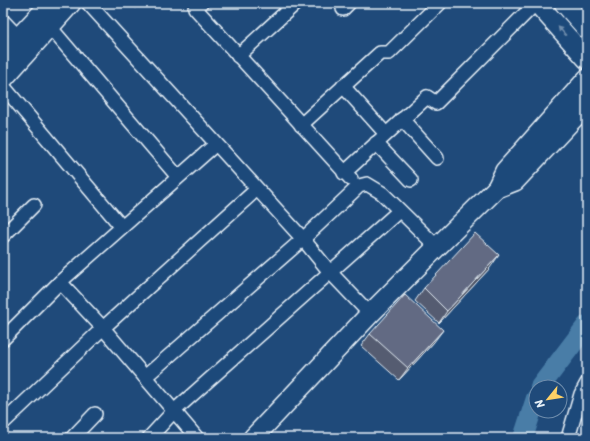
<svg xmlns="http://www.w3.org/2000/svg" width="590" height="441" font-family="Sriracha,sans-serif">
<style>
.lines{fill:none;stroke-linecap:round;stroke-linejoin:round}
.river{stroke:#497da7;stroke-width:20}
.street-casing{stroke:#e8f1f8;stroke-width:16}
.secondary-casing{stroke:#e8f1f8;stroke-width:22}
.street{stroke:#1f4a7a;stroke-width:13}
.secondary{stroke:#1f4a7a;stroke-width:19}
.wall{fill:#545c71;stroke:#e8f1f8}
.shaded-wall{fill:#454b5c;stroke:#e8f1f8}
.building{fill:#626b83;stroke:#e8f1f8}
.oneway{fill:#6f8dac}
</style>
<rect width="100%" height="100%" fill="#1f4a7a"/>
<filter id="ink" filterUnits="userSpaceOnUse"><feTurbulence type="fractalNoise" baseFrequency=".025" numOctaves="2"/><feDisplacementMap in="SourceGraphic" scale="8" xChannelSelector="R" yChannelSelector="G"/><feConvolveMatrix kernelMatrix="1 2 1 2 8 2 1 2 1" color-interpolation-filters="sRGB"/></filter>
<g filter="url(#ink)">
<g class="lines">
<g class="river">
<polyline points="540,387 587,325"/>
<polyline points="523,438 536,398"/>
</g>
<g class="street-casing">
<g id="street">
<polyline points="88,3 303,239 329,271 370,314"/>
<polyline points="201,3 195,8 351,179"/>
<polyline points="343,9 349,3"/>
<polyline points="3,21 24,43"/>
<polyline points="50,27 178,177"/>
<polyline points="238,56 296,3"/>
<polyline points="3,86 121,226"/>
<polyline points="343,86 386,134"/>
<polyline points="402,119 437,158"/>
<polyline points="301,125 380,53 389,53 440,3"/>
<polyline points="376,143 411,180"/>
<polyline points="344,173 427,97 436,103 536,3"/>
<polyline points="3,236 34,205"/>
<polyline points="60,282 103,328 197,438"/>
<polyline points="3,339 60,282 216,144"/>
<polyline points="145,377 303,239 359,186 367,184 382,193 437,247"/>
<polyline points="3,423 103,328 257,189"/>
<polyline points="72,438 95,414"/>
<polyline points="149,438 174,411 399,211"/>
<polyline points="568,438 581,394 587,383"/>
</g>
</g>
<g class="secondary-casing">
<g id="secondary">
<polyline points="537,3 587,59"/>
<polyline points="564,3 587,29"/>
<polyline points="3,54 51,3"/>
<polyline points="3,79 71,3"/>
<polyline points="497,188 505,171 587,79"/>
<polyline points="253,438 370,314 437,247 497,188 515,181 587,104"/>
</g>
</g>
<use href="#street" class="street"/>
<use href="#secondary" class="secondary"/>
</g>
<g class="wall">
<polygon points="131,3 142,3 135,8"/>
<polygon points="490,268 439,323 415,301 424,288"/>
<polygon points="370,334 434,342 399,380 361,346"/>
</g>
<g class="shaded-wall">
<polygon points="139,3 142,3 135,8"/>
<polygon points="499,255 490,268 439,323 447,311"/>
<polygon points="443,330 434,342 399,380 408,368"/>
</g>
<g class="building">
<polygon points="475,233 499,255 447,311 424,288"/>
<polygon points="405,295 443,330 408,368 370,334"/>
</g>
<defs><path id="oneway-solid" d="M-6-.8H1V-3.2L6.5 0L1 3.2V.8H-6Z"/></defs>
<use class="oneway" href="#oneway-solid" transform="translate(562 31) rotate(-132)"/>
</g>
<rect width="590" height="441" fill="none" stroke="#1f4a7a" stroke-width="16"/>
<rect x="8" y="8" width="574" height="425" fill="none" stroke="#e8f1f8" stroke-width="1.5" filter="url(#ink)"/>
<g transform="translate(548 399) rotate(240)"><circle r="19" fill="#1f4a7a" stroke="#6f8dac"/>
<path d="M0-3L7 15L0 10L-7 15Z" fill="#ffd166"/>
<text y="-6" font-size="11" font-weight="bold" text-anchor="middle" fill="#e8f1f8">N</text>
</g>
</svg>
